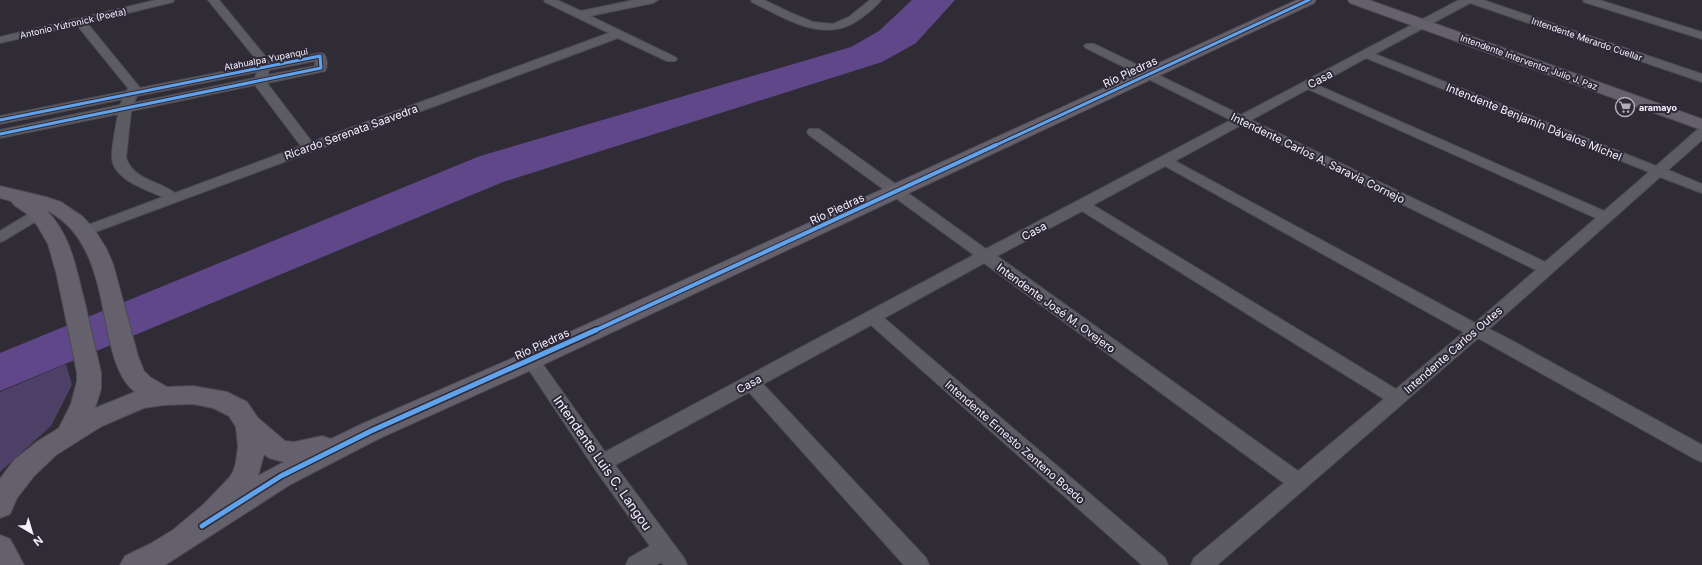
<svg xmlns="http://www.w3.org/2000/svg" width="1702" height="565" font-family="Inter,sans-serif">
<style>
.green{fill:#4c4066}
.water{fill:#60478a}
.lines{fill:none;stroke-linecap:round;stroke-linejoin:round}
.street-casing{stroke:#4c4a52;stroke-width:2}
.secondary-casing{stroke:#4c4a52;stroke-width:2}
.street{fill:#5e5c63;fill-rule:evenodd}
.secondary{fill:#65616c;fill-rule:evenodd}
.cycleway-far2-casing{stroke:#2e2939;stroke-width:5}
.cycleway-far1-casing{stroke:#2e2939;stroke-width:6}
.cycleway-casing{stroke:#2e2939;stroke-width:8}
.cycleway-far2{stroke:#60a3ed;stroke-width:3}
.cycleway-far1{stroke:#60a3ed;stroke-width:4}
.cycleway{stroke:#60a3ed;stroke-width:5}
.labels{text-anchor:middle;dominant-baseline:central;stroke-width:4;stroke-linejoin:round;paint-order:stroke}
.far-street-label{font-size:9px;fill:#f5f2fd;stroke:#2e2939}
.far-poi-label{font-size:9px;font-weight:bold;fill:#f5f2fd;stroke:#2e2939;text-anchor:start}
.street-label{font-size:11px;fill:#f5f2fd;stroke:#2e2939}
.near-street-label{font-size:13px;fill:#f5f2fd;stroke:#2e2939}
</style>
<rect width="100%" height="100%" fill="#2f2c36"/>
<polygon class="green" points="66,364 72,385 51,426 0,472 0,392"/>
<polygon class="water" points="912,0 955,0 916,43 882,62 503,182 0,391 0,353 480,156 851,47 879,31"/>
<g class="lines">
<g class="street-casing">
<g id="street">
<path d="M156,0H174L173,2L87,23L140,88L257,65L256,59L208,0H219L265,56L269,63L320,53L324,54C327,58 328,66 325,71L267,83L312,142L609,33L545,2L544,0H557L581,11L634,0H658L653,3L590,16L675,57L677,59L675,61H667L618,38L90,234L85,236L80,234L78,231L80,228L163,197C147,190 112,179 112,157C112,143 116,127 118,114L0,138V130L120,105L123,99L0,124V116L127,91L128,88L77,25L0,43V37ZM315,61V66L268,75L269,70ZM257,72L255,78L134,103L137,96ZM255,85L301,146L175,193C157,180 135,181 126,158L131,111Z"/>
<path d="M751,0H764L791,13L813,22L833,24L849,17L870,0H881C877,6 871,10 865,15C828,47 789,20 752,2Z"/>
<path d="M1459,0H1483L1702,74V82L1470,3L1375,54L1656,166L1697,130L1702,129V140L1668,170L1702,184V193L1660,177L1489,329L1505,337L1702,445V462L1695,459L1478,338L1217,565H1191L1194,558L1284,483L984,263L884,318L1165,558L1168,565H1142L871,325L763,384L926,558L929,565H904L749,392L615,465L684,558L687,565H664L661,562L656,565H626L629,558L650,546L595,469L525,364L522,360L525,356L531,354L537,356L605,452L974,255L809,135L807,132L809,129H819L986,249L1231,120L1086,48L1084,46L1086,44H1094L1241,115ZM1366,58L1649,172L1604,211L1317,85ZM1308,89L1596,218L1545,262L1251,120ZM1241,125L1536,270L1475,323L1175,161ZM1165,166L1454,327L1464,332L1396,389L1093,205ZM1082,211L1384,399L1298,471L997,256Z"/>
<polygon points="1583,0 1599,0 1702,32 1702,39 1584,2"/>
<polygon points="40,209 45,210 47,213 45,216 5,240 0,242 0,231 35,210"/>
</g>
</g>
<g class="secondary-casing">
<g id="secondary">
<path d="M1297,0H1316L1314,3L540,366L380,438L291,484L165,565H120L125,556L150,544L173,530L204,504L229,478L233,472L236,462L238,446L236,427L229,416L213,408L193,404L164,405L144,408L102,426L56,455L34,476L17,498L10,514L0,518V479L14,460L38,441L59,428L71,404L77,381V373L70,338L56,272L48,244L37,225L27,214L14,205L11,201L0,198V186L46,197L61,202L82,216L94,229L106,248L113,264L138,356L144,371L150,377L167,387L193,386L227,392L247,402L258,418L285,441L294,442L322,436L331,439L362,424L522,354ZM46,210C97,235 99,297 111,346C115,362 121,381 135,392L95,408L101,389V373C96,350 90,327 85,303C76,270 72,236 46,210ZM264,454L269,458L284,462L258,476Z"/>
<polygon points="1348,0 1369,0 1702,119 1702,130 1350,3"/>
<polygon points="0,535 10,539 24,565 0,565"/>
</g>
</g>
<use href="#street" class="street"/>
<use href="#secondary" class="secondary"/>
<g class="cycleway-far2-casing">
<g id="cycleway-far2">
<polyline points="0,120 320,56 321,68 0,134"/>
<polyline points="994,146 1309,0"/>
</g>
</g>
<g class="cycleway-far1-casing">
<polyline id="cycleway-far1" points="594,331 996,145"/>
</g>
<g class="cycleway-casing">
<polyline id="cycleway" points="202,526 281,476 371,431 596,330"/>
</g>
<use href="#cycleway-far2" class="cycleway-far2"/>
<use href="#cycleway-far1" class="cycleway-far1"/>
<use href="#cycleway" class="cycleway"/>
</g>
<defs>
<g id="supermarket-ring" transform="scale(1)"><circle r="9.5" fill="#2e2939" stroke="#b0adb7" stroke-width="1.5"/><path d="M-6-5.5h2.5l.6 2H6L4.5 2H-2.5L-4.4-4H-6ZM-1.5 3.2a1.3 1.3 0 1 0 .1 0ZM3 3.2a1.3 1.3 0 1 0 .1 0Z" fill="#b0adb7"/></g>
</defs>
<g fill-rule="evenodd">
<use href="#supermarket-ring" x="1625" y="107"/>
</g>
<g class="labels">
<g class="far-street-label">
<text transform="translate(73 23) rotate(-13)">Antonio Yutronick (Poeta)</text>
<text transform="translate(1587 39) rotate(19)">Intendente Merardo Cuellar</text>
<text transform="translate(266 59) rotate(-11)">Atahualpa Yupanqui</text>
<text transform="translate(1529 62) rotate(20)">Intendente Interventor Julio J. Paz</text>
</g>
<g class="far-poi-label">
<text x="1639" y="107">aramayo</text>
</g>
<g class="street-label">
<text transform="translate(1130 72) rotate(-25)">Río Piedras</text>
<text transform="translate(1320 79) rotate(-28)">Casa</text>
<text transform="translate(1534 122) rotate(22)">Intendente Benjamín Dávalos Michel</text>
<text transform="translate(351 132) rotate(-20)">Ricardo Serenata Saavedra</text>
<text transform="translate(1318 158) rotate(26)">Intendente Carlos A. Saravia Cornejo</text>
<text transform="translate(837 209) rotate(-25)">Río Piedras</text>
<text transform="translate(1034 231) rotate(-28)">Casa</text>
<text transform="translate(1056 308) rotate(36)">Intendente José M. Ovejero</text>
<text transform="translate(542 344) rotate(-25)">Río Piedras</text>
<text transform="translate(1453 350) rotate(-41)">Intendente Carlos Outes</text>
<text transform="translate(749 384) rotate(-28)">Casa</text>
<text transform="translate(1015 442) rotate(41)">Intendente Ernesto Zenteno Boedo</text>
</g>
<g class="near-street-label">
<text transform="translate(603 463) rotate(55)">Intendente Luis C. Langou</text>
</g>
</g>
<g transform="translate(32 533) rotate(142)" stroke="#2e2939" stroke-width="3" paint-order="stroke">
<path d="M0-3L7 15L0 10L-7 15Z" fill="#f5f2fd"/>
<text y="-6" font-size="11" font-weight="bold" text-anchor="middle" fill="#f5f2fd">N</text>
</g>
</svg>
